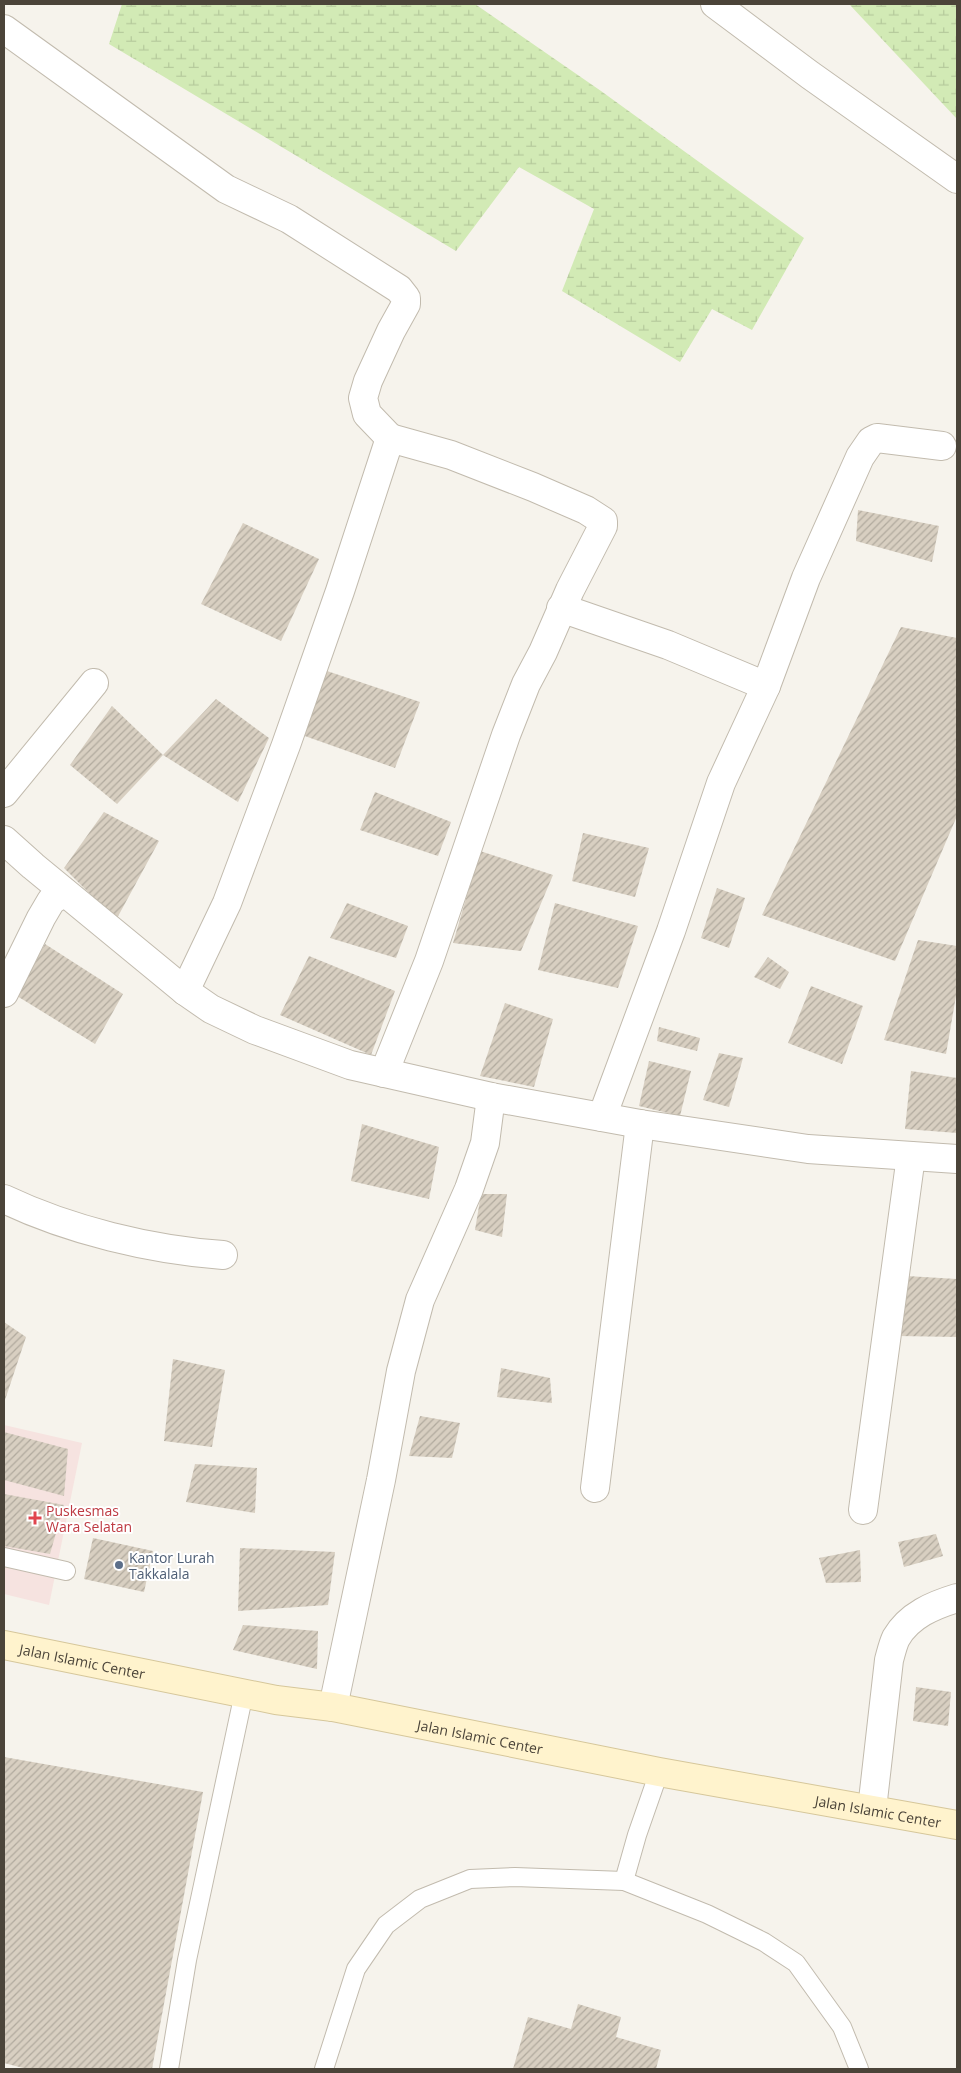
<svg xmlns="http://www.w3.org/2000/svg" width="961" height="2073" font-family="'Open Sans',sans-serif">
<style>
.medical{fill:#f6e3e0}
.wetland{fill:url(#wetland-marsh)}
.building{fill:url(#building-hatch)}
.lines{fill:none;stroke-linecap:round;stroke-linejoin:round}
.lane-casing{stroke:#c2bbae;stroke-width:20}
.street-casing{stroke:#c2bbae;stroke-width:30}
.secondary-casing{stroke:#d6c79b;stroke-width:30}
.lane{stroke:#fff;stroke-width:18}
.street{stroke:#fff;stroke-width:28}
.secondary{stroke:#fff3cd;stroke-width:28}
.health-dot{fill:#e0444e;stroke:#fff;stroke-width:2}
.service-dot{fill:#5c6f8a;stroke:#fff;stroke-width:2}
.labels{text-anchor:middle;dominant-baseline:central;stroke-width:4;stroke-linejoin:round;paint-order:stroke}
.health-label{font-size:14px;fill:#be3a42;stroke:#fff;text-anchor:start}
.service-label{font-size:14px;fill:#4e5e75;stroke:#fff;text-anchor:start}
.street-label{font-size:14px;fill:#4b4439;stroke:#fff}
</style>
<defs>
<pattern id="wetland-marsh" width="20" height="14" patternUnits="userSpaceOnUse" patternTransform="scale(1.25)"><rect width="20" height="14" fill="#d2eab5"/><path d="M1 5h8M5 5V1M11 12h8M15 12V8" fill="none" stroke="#b6ca9c"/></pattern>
<pattern id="building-hatch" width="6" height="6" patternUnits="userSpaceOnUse" patternTransform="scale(1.25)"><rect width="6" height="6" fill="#d8cfc1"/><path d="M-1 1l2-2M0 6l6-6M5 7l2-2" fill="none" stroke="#b1aa9e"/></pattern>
</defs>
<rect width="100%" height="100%" fill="#f6f3ec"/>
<polygon class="medical" points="4,1425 82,1443 49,1605 4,1594"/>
<g class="wetland">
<polygon points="122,4 475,4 601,91 804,238 752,330 712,309 680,362 562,291 594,209 519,167 456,251 109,44"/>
<polygon points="849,4 957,4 957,119"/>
</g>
<g class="building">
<polygon points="858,510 939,526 932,562 856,541"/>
<polygon points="243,523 319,559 281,641 201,604"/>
<polygon points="901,627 957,638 957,816 895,961 762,915"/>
<polygon points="327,671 420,702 395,768 302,735"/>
<polygon points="216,699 269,738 238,802 163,755"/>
<polygon points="112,706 163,755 117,804 70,765"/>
<polygon points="375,792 451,822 438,856 360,830"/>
<polygon points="104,812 159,841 116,920 64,868"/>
<polygon points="583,833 649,848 635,897 572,881"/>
<polygon points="480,851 553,875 521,951 453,943"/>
<polygon points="717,888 745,898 729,948 701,938"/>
<polygon points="347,903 408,926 396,958 330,938"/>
<polygon points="555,903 638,926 618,988 538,970"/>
<polygon points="918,940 957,946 957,990 946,1054 884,1040"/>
<polygon points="45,944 123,994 95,1044 17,996"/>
<polygon points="309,956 395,991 371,1055 280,1015"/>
<polygon points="768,957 789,972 780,989 754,977"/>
<polygon points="811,986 863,1006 842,1064 788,1043"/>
<polygon points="505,1003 553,1019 534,1087 480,1076"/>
<polygon points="659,1027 700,1038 697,1051 657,1041"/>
<polygon points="719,1053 743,1058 729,1107 703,1100"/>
<polygon points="649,1061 691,1071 680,1116 639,1106"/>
<polygon points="911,1071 957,1078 957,1133 905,1129"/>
<polygon points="362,1124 439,1147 429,1199 351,1181"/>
<polygon points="481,1194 507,1194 502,1237 475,1230"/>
<polygon points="907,1276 957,1279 957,1337 898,1336"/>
<polygon points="4,1322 26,1337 4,1403"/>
<polygon points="173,1359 225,1370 212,1447 164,1441"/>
<polygon points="501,1368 550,1378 552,1403 497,1397"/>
<polygon points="420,1416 460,1423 452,1458 409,1456"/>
<polygon points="4,1432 68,1449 64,1496 4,1480"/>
<polygon points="195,1464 257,1468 255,1513 186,1502"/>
<polygon points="4,1494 64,1505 50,1554 4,1546"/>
<polygon points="936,1534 943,1556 904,1567 898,1542"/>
<polygon points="93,1538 153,1551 144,1592 84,1579"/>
<polygon points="240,1548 335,1552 328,1605 238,1611"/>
<polygon points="860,1550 861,1582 826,1583 819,1558"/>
<polygon points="243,1625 318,1631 317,1669 233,1650"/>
<polygon points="916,1687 951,1692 948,1726 913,1721"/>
<polygon points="4,1757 203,1792 152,2069 27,2069 4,2063"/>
<polygon points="578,2004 621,2017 616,2037 661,2050 656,2069 513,2069 528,2017 571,2029"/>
</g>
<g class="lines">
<g class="lane-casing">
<g id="lane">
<polyline points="4,1557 66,1571"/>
<polyline points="624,1881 707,1914 764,1942 796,1963 842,2027 859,2069"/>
<polyline points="169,2069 187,1960 244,1693"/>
<polyline points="324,2069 356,1969 386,1925 420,1899 470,1879 515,1877 624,1881 637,1835 659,1772"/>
</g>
</g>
<g class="street-casing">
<g id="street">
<polyline points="715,4 810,75 957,179"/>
<polyline points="4,29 226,189 289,219 399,289 406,298 406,304 391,331 368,381 363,398 367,414 390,438 340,591 286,745 227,903 185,991"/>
<polyline points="561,608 668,645 766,686"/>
<polyline points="4,793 94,683"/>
<polyline points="4,840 33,866 185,991 211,1009 255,1030 350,1065 491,1097 640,1124 808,1149 957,1159"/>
<polyline points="4,993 41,918 51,901 64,892"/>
<polyline points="384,1073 429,961 506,735 526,684 543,652 570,590 603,526 603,521 586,510 533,487 451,455 390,438"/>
<polyline points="602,1117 671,931 721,783 766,686 806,578 860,457 871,441 877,438 942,446"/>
<path d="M4,1199C69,1230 151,1250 223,1255"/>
<polyline points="595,1488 640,1124"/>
<polyline points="863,1510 911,1156"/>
<polyline points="333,1707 381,1480 401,1371 420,1300 469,1189 485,1143 491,1097"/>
<path d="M872,1809L889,1660C891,1653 893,1644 896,1638C909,1615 934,1605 957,1598"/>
</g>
</g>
<g class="secondary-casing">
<g id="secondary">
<path id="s1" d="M4,1645L276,1700L333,1707L659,1772L957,1825"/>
</g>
</g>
<use href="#lane" class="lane"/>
<use href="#street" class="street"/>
<use href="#secondary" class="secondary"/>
</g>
<path class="health-dot" d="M32.5 1510.5h5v5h5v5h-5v5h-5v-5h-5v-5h5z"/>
<circle class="service-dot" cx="119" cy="1565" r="5"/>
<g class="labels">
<g class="health-label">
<text x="46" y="1510">Puskesmas<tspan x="46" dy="16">Wara Selatan</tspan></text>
</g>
<g class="service-label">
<text x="129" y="1557">Kantor Lurah<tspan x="129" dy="16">Takkalala</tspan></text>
</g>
<g class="street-label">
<text stroke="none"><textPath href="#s1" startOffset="80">Jalan Islamic Center</textPath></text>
<text stroke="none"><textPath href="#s1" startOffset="485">Jalan Islamic Center</textPath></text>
<text stroke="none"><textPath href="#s1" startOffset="890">Jalan Islamic Center</textPath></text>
</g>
</g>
<rect width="961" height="2073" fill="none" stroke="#4b4439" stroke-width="10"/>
</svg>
